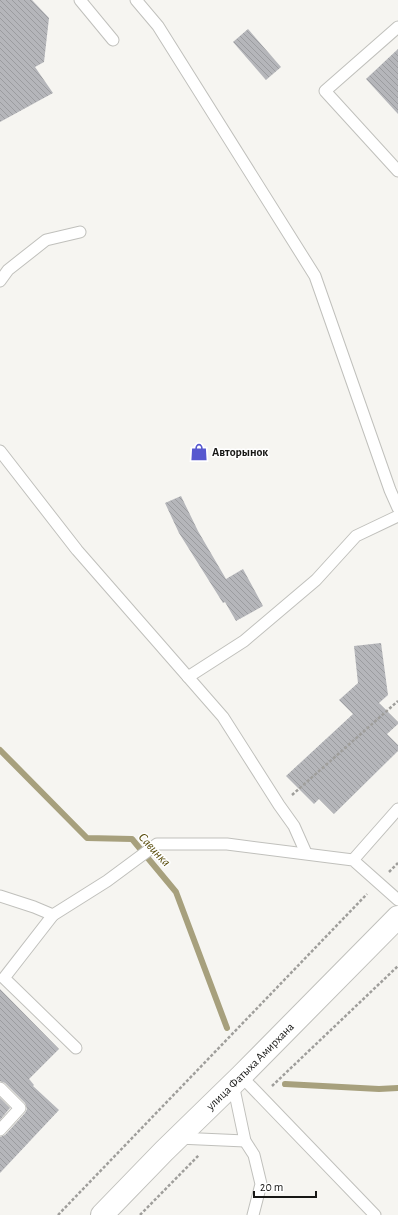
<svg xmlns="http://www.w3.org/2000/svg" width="398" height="1215" font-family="'Alegreya Sans',sans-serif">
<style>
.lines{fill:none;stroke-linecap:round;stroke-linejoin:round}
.stream{stroke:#a7a07d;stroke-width:6}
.building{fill:url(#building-back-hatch)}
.lane-casing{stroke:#c0c0bc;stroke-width:13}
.primary-casing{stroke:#c0c0bc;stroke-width:24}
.path{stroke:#9f9e9b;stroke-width:2.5;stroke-dasharray:3 2;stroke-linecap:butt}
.lane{stroke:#fff;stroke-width:11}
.primary{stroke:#fff;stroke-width:22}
.labels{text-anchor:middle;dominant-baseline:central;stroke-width:3;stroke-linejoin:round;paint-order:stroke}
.poi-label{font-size:12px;font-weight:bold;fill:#171715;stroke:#fff;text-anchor:start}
.street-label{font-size:12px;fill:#171715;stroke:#fff}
.water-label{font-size:13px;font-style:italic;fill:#544806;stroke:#fff}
</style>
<defs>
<pattern id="building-back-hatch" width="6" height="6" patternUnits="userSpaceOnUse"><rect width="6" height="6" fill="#b5b6ba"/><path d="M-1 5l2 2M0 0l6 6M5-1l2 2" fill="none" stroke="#9b9c9f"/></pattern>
</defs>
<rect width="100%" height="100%" fill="#f6f5f1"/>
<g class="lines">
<g class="stream">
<polyline points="0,750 87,838 132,839 176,892 227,1028"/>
<polyline points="285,1084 379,1089 398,1088"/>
</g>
</g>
<g class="building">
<polygon points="0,0 32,0 49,18 44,62 35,67 53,93 0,122"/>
<polygon points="248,29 281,67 266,80 233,42"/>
<polygon points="398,49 398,114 366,79"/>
<polygon points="181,496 198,531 226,579 243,569 263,606 236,621 225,602 223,603 179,533 165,503"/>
<polygon points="381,643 388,695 379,703 398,722 398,724 387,734 398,745 398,751 334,814 319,799 314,804 286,776 353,714 339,700 358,683 354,646"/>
<polygon points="0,989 59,1049 29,1079 34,1085 33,1086 59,1110 0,1173 0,1137 5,1135 25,1113 27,1109 25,1103 5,1083 0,1081"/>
<polygon points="0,1098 10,1108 0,1120"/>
</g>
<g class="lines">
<g class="lane-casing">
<g id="lane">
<polyline points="80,0 113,40"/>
<polyline points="136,0 158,26 315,276 390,490 398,508"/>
<polyline points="398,27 325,91 398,171"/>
<polyline points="0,281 8,270 46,240 80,232"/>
<polyline points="0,451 77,550 223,717 279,805 294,826 306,853"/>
<polyline points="188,677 244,641 316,580 356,536 398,516"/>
<polyline points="353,860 398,809"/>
<polyline points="0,896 34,907 53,915 107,881 157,844 227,844 353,860 398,900"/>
<polyline points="53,915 4,978 76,1048"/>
<polyline points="241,1076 375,1215"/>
<polyline points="233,1084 245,1141 254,1155 261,1184 253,1215"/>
<polyline points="0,1088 20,1108 0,1130"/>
<polyline points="178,1138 245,1141"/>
</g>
</g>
<g class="primary-casing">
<g id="primary">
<path id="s1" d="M102,1215L164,1151L241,1076L398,917"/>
</g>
</g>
<g class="path">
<polyline points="292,795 398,701"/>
<polyline points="389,872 398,863"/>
<polyline points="272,1086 398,966"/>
<polyline points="58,1215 367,894"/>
<polyline points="140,1215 199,1155"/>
</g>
<use href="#lane" class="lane"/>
<use href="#primary" class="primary"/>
</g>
<defs>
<g id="shop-bare" transform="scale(1.38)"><path d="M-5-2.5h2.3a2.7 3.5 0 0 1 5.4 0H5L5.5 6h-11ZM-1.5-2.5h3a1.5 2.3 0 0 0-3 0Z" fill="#5758cf" stroke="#fff" stroke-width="2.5" paint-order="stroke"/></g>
</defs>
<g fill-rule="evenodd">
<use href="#shop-bare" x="199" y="452"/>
</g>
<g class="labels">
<g class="poi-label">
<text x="212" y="452">Авторынок</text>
</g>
<g class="street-label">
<text stroke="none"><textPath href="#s1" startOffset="210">улица Фатыха Амирхана</textPath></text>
</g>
<g class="water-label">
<text transform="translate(154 850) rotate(47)">Савинка</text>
</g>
</g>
<path d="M254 1191v6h62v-6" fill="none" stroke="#171715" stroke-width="2"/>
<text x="260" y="1191" font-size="12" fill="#171715" stroke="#ffffff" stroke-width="3" paint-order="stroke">20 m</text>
</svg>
